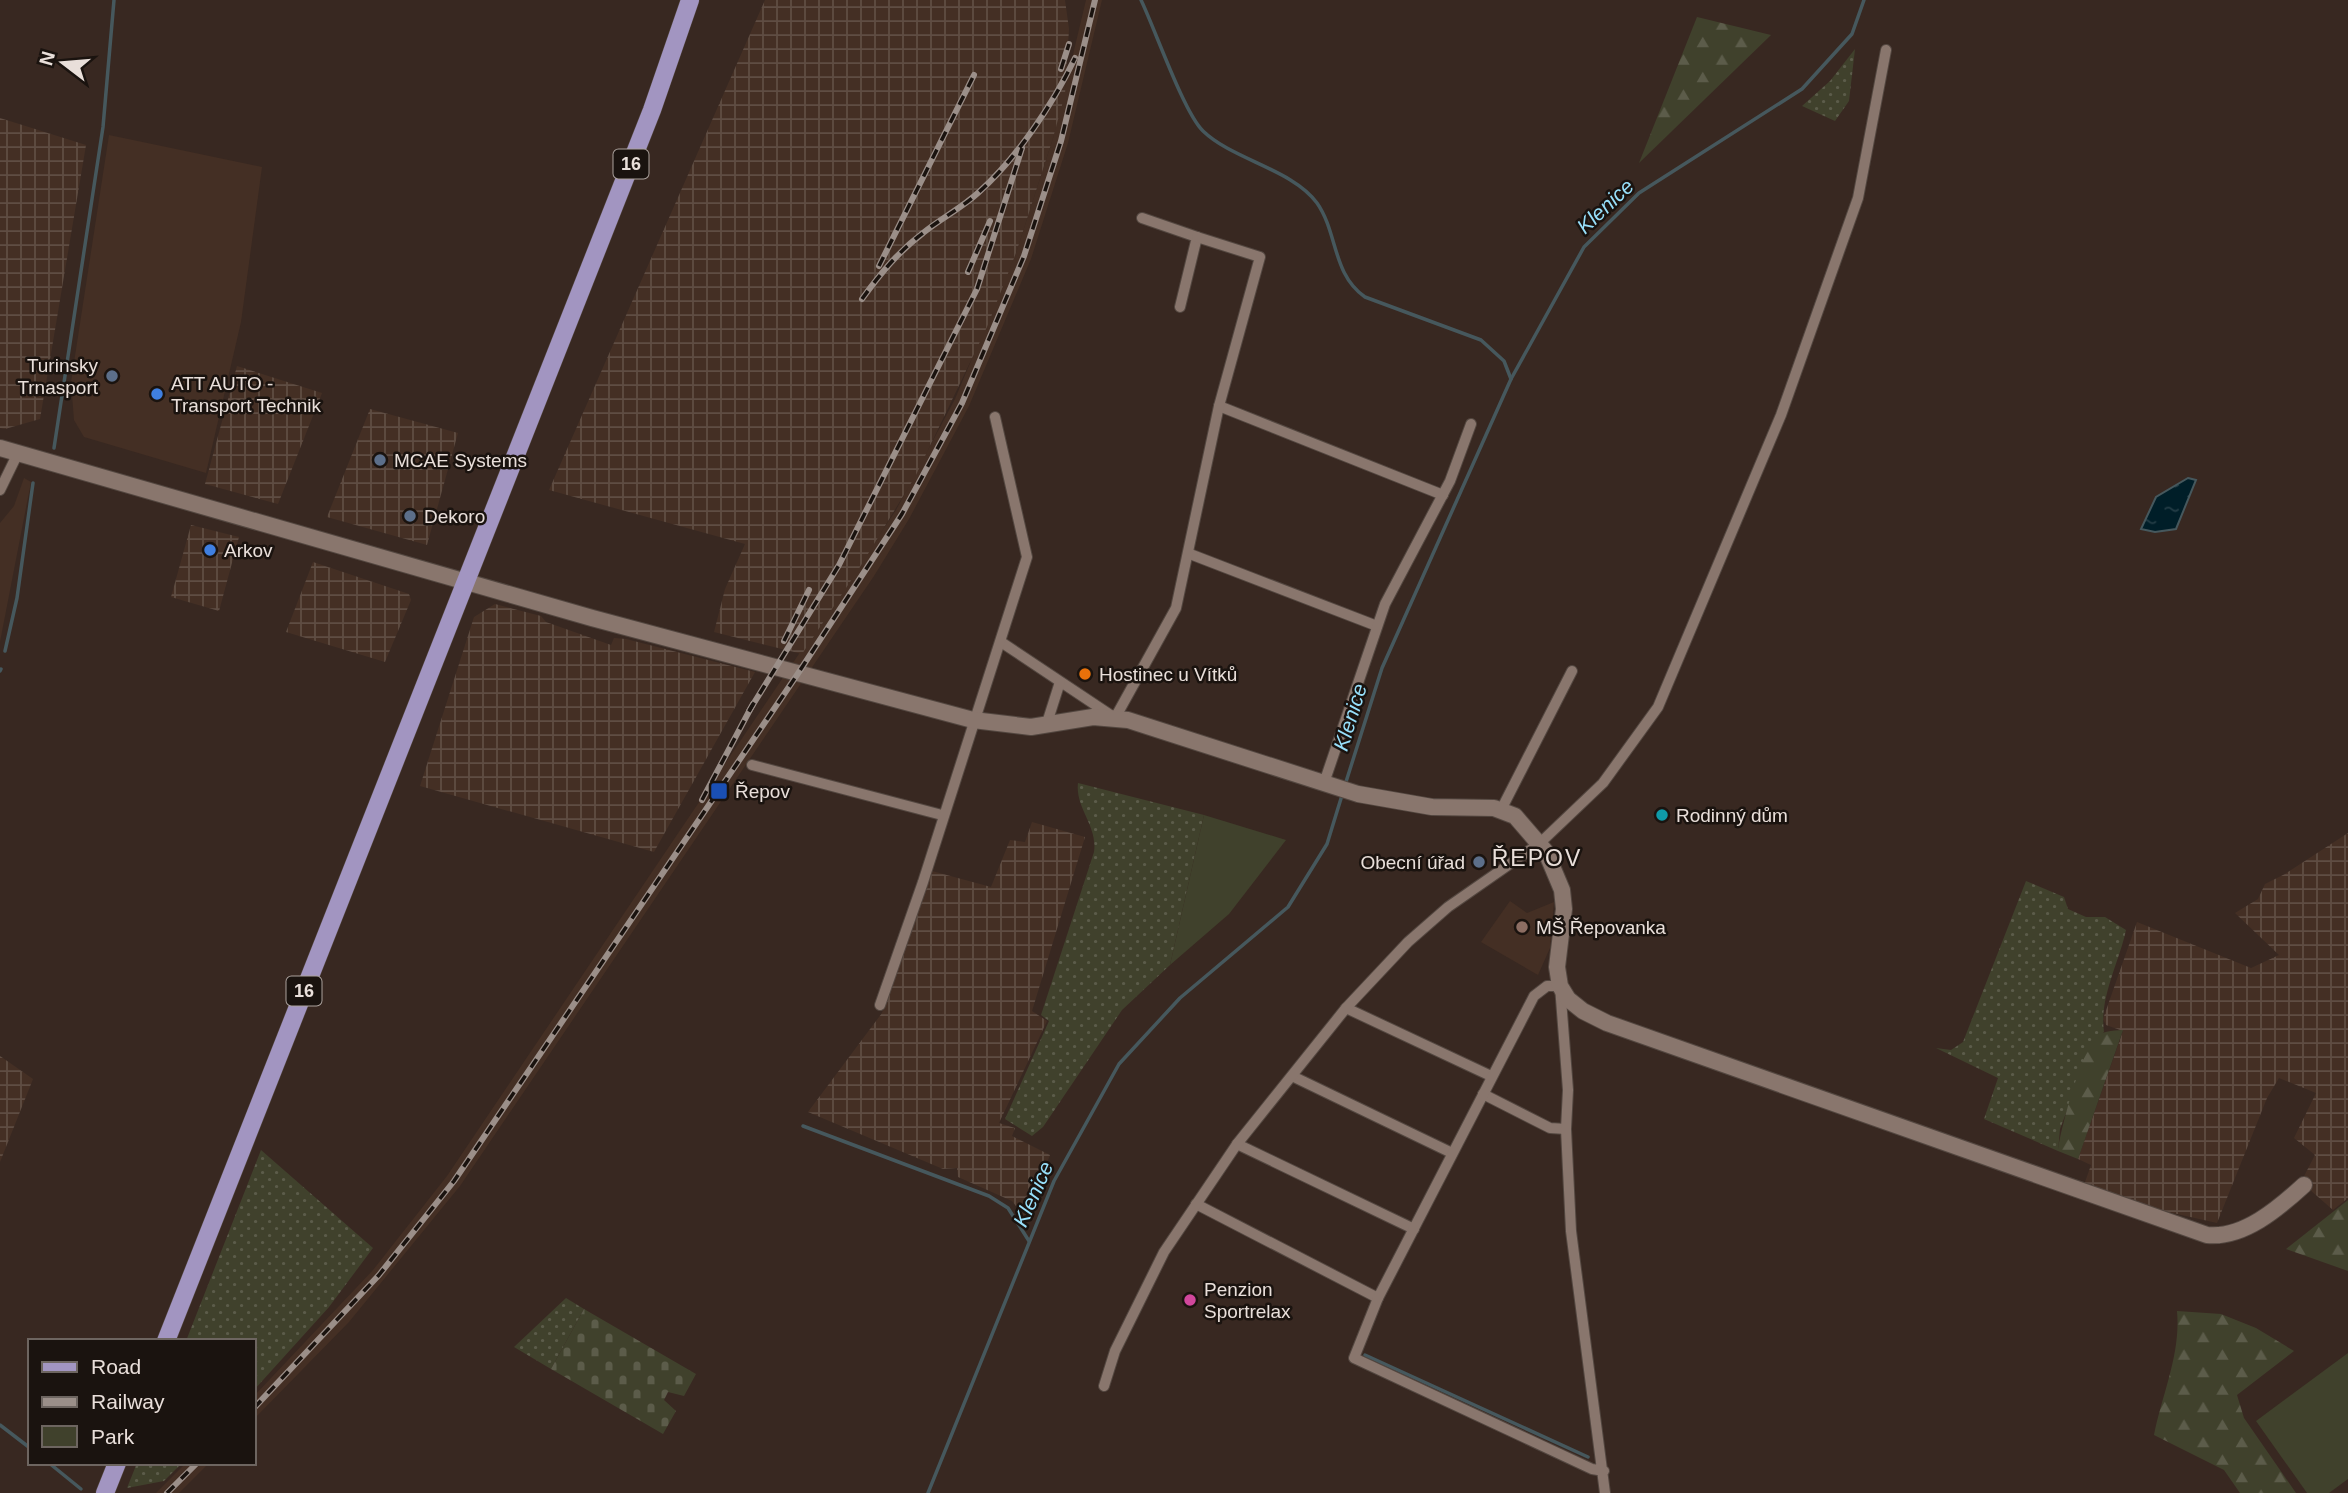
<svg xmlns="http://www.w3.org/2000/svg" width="2348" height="1493" font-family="Helvetica,sans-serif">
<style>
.built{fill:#442f24}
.industrial{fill:url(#industrial-grid)}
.green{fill:url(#green-dots)}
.forest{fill:url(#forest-firs)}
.cemetery{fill:url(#cemetery-stones)}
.pitch{fill:#40412c}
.water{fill:url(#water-ripples);stroke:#46585d;stroke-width:2}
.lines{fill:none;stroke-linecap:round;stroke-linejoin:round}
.stream{stroke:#46585d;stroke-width:3.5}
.street-casing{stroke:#534740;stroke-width:12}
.secondary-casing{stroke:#534740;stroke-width:18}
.primary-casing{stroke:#534740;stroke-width:19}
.street{stroke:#89766d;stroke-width:10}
.secondary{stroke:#89766d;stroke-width:16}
.primary{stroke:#a295c1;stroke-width:18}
.rail-casing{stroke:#9b8f89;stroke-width:6}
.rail{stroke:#1a130f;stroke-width:3.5;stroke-dasharray:10;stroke-linecap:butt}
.service-dot{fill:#5c6f8a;stroke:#1a130f;stroke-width:2.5}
.shop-dot{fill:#3f7fe0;stroke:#1a130f;stroke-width:2.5}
.food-dot{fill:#e8710a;stroke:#1a130f;stroke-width:2.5}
.transit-dot{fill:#1a4fb4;stroke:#1a130f;stroke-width:2.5}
.culture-dot{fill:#0f9aa8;stroke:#1a130f;stroke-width:2.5}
.education-dot{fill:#8d6e63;stroke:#1a130f;stroke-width:2.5}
.hotel-dot{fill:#d1479c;stroke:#1a130f;stroke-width:2.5}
.labels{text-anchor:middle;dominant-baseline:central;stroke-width:5;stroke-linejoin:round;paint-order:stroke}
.shield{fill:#1a130f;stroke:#aba29d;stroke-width:2}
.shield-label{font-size:18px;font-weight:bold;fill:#e9dfda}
.poi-label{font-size:19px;fill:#e9dfda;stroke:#1a130f;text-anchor:start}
.water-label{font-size:21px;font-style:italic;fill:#97dffa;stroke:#1a130f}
.quarter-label{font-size:23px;letter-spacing:2px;fill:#e9dfda;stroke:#1a130f}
</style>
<defs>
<pattern id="industrial-grid" width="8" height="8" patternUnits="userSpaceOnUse" patternTransform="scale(1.75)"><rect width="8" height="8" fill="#442f24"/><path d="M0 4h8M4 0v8" fill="none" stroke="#5f4d43"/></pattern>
<pattern id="green-dots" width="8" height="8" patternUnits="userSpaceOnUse" patternTransform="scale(1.75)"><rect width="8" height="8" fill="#40412c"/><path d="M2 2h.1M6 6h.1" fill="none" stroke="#5c5c4a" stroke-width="1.8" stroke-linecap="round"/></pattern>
<pattern id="forest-firs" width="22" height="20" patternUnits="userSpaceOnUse" patternTransform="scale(1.75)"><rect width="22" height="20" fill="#40412c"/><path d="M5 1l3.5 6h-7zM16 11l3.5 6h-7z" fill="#5c5c4a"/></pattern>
<pattern id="cemetery-stones" width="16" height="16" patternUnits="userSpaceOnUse" patternTransform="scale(1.75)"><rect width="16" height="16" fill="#40412c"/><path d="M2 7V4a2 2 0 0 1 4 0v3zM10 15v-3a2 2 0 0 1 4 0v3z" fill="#5c5c4a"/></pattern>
<pattern id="water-ripples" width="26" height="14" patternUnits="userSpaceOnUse" patternTransform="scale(1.75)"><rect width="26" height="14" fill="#001e28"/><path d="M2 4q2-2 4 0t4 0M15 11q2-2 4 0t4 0" fill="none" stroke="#253e47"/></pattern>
</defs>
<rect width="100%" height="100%" fill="#382821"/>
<g class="built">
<polygon points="1086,0 1102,0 1068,143 1031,259 969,406 909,519 874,576 460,1186 349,1322 254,1419 254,1396 373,1270 447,1176 896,510 955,399 1016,253 1053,138"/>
<polygon points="109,135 262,167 241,322 206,473 84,437 74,420 71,382"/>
<polygon points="24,478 31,482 0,642 0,523 14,506"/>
<polygon points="1510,901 1527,913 1554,902 1550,948 1538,975 1481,942"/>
<polygon points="186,1463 209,1463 179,1493 156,1493"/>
</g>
<g class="industrial">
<polygon points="765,0 1065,0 1069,29 1065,94 1053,138 1016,253 987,327 916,475 860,567 802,654 714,632 725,589 745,544 549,490"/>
<polygon points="0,118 86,145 40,419 5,429 0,428"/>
<polygon points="237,366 322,393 278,504 205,484"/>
<polygon points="370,409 458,433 427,545 327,517"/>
<polygon points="191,525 239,537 219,611 171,597"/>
<polygon points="313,562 409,594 411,600 385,662 286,632"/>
<polygon points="495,604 541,616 546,622 611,645 614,638 626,639 755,672 654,852 420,786 474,617"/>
<polygon points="1032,822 1085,837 1032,1011 1047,1021 999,1123 1015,1128 1012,1136 1050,1155 1025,1218 1012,1201 958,1177 957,1168 943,1169 808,1112 882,1013 932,871 991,887 1010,840 1025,842"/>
<polygon points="2348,833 2348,1198 2333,1210 2301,1182 2315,1155 2294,1138 2316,1093 2279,1078 2267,1098 2217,1223 2164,1211 2084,1185 2091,1165 2078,1159 2123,1031 2106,1025 2103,1019 2137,922 2251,968 2279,955 2235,913 2258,899 2265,884 2285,874"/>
<polygon points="0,1056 33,1079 0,1162"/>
</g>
<g class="green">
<polygon points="1855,49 1849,101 1835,121 1802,106 1830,81"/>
<path d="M1078,783L1204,815L1170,965L1122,1010L1043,1127L1032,1136L1005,1119L1049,1021L1041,1015L1094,852C1098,826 1075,808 1078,783Z"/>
<path d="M2026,881L2064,897L2068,909L2086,917H2105L2126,930C2119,963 2099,998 2104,1032L2093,1041L2060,1129L2058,1151L1984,1119L1998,1078L1936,1048L1951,1050L1963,1042Z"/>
<polygon points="261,1150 373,1248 329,1307 254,1390 254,1341 186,1341"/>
<polygon points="566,1298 584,1309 551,1369 514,1347"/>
<polygon points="137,1463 182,1463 164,1481 127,1488"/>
</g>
<g class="forest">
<polygon points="1697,17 1771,35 1639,163"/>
<path d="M2123,1030L2078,1159L2058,1151C2060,1130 2081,1056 2093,1040C2101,1030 2112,1031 2123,1030Z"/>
<polygon points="2348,1200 2348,1271 2286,1249"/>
<path d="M2177,1311L2221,1314L2256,1328L2294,1351L2237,1395L2244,1418L2296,1493H2240L2224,1470L2154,1435C2162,1394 2181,1354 2177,1311Z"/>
</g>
<polygon class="cemetery" points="584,1309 696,1374 684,1396 668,1392 664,1400 676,1411 663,1434 551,1369"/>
<g class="pitch">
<polygon points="1204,815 1286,840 1229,914 1170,965"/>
<polygon points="2348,1353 2348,1479 2329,1493 2307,1493 2256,1421"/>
</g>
<polygon class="water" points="2188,478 2196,480 2176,529 2155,532 2141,529 2156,497"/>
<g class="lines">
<g class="stream">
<path d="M1141,0C1155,29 1184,113 1203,131C1233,160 1292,169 1317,203C1338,233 1332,274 1365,297L1481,340L1504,361L1511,379"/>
<polyline points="54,448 103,127 114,0"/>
<polyline points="5,651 17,598 33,483"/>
<polyline points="0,671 1,669"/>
<polyline points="1345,785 1382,668 1511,379 1584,247 1639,193 1802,89 1852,34 1864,0"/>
<polyline points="803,1126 989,1196 1008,1208 1029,1241"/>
<polyline points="1365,1355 1588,1457"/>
<polyline points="0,1425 30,1448"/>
<polyline points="49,1463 81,1489"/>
<polyline points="928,1493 1054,1181 1119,1064 1180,998 1288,907 1327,844 1343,792"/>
</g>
<g class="street-casing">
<g id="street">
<polyline points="1142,218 1197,237 1180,307"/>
<polyline points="1219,406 1443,495"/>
<polyline points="0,490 18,453"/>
<polyline points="1190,554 1377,626"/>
<polyline points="1001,642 1115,718 1176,608 1219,406 1260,257 1197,237"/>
<polyline points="1046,726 1060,682"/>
<polyline points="752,765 942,815"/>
<polyline points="1324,783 1385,604 1450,481 1471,424"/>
<polyline points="1501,810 1572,671"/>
<polyline points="880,1005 923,882 1027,557 995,417"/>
<polyline points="1346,1008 1491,1076"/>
<polyline points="1292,1076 1452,1153"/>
<polyline points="1483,1094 1550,1128 1566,1129"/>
<polyline points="1237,1144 1414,1229"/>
<polyline points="1196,1204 1378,1298"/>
<polyline points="1104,1386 1115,1351 1164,1252 1237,1144 1346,1008 1408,942 1448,907 1540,843 1603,783 1658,707 1781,415 1858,198 1886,50"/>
<polyline points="1604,1471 1592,1469 1354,1358 1378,1298 1534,996 1547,986 1560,986 1568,1090 1566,1129 1571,1231 1605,1493"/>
</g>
</g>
<g class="secondary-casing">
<path id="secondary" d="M0,448L592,618L973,720L1031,727L1093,717L1128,720L1358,794L1432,807L1494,808L1515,816L1546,852L1562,890L1564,909L1557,967L1560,986L1568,999L1583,1011L1607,1023L2207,1235C2243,1239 2279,1208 2304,1185"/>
</g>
<g class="primary-casing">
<g id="primary">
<polyline points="166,1341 652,110 690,0"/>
<polyline points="105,1493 117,1463"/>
</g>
</g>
<use href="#street" class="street"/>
<use href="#secondary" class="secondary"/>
<use href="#primary" class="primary"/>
<g class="rail-casing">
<g id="rail">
<polyline points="1061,69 1069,44"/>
<polyline points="879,266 974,75"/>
<polyline points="968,272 990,221"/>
<path d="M862,299C880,274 898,252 923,233C941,218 962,208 979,192C1017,158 1053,104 1075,58"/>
<polyline points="784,641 809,590"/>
<polyline points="749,711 839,565 977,289 1022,148"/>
<polyline points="702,800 753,704"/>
<polyline points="254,1408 379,1275 454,1181 797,675 902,514 962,403 1024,256 1061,141 1095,0"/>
<polyline points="167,1493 197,1463"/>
</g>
</g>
<use href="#rail" class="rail"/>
</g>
<g class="service-dot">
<circle cx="112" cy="376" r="7"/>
<circle cx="380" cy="460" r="7"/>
<circle cx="410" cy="516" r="7"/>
<circle cx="1479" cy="862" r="7"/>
</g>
<g class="shop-dot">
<circle cx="157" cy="394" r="7"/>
<circle cx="210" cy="550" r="7"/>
</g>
<circle class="food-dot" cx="1085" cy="674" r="7"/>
<rect class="transit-dot" x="710" y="782" width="18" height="18" rx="3.5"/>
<circle class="culture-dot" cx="1662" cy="815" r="7"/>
<circle class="education-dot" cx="1522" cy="927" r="7"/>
<circle class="hotel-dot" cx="1190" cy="1300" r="7"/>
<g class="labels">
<g class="shield">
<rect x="613.5" y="149.5" width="35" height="29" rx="5"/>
<rect x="286.5" y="976.5" width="35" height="29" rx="5"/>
</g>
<g class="shield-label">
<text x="631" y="164">16</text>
<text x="304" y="991">16</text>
</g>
<g class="poi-label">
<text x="98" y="365" text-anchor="end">Turinsky<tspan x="98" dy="22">Trnasport</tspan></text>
<text x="171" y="383">ATT AUTO -<tspan x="171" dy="22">Transport Technik</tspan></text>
<text x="394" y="460">MCAE Systems</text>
<text x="424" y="516">Dekoro</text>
<text x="224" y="550">Arkov</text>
<text x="1099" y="674">Hostinec u Vítků</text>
<text x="735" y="791">Řepov</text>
<text x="1676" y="815">Rodinný dům</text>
<text x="1465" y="862" text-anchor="end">Obecní úřad</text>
<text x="1536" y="927">MŠ Řepovanka</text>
<text x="1204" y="1289">Penzion<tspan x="1204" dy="22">Sportrelax</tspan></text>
</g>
<g class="water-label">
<text transform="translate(1605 206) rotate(-43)">Klenice</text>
<text transform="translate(1350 717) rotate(-73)">Klenice</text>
<text transform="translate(1033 1194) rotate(-66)">Klenice</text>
</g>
<g class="quarter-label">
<text x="1537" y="858">ŘEPOV</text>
</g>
</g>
<rect x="28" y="1339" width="228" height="126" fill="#1a130f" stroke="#6d6560" stroke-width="2"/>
<rect x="42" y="1362" width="35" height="10" fill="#a295c1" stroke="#6d6560" stroke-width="2"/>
<text x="91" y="1374" font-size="21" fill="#e9dfda">Road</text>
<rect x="42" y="1397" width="35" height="10" fill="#9b8f89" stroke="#6d6560" stroke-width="2"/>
<text x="91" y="1409" font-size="21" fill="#e9dfda">Railway</text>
<rect x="42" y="1426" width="35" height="21" fill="#40412c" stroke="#6d6560" stroke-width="2"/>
<text x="91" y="1444" font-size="21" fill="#e9dfda">Park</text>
<g transform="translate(63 63) rotate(286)" stroke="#1a130f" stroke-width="5" paint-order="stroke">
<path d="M0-5L12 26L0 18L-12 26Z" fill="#e9dfda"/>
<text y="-10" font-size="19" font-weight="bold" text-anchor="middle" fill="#e9dfda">N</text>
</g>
</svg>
